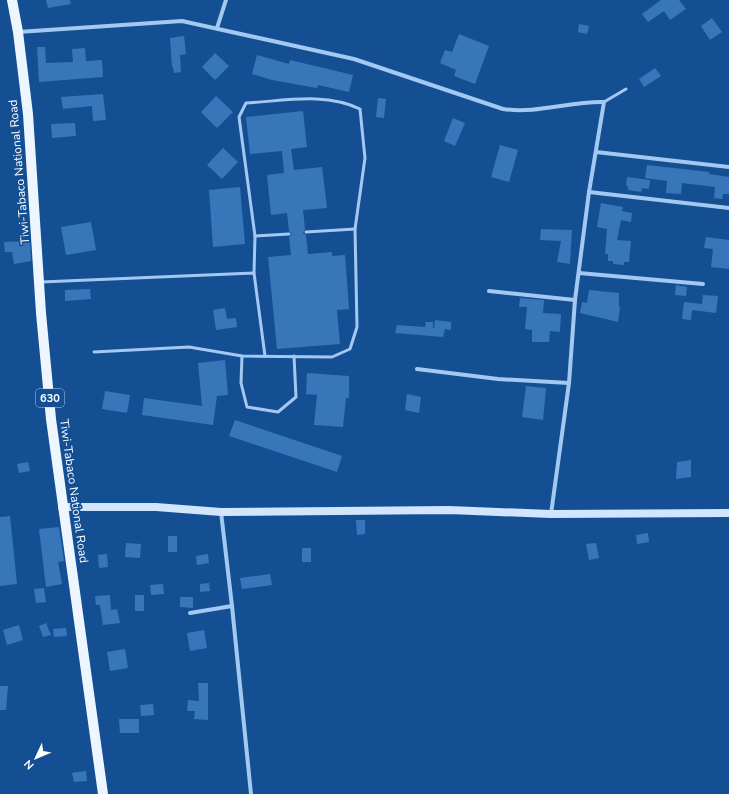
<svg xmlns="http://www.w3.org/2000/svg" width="729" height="794" font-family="'Nunito Sans',sans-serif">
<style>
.building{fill:#3876ba}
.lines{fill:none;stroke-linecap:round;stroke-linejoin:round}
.lane{stroke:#a3c9f2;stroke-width:3}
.street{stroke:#a3c9f2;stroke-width:4}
.secondary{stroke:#d1e5fc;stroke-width:8}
.primary{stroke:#edf5ff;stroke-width:10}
.labels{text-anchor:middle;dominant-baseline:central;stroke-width:3.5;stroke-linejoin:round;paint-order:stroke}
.shield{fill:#144f93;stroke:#b8cadf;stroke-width:1}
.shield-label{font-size:11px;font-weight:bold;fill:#fff}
.street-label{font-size:12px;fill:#fff;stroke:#144f93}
</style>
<rect width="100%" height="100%" fill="#144f93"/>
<g class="building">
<polygon points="46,0 70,0 71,4 48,8"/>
<polygon points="661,0 679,0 686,9 670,20 664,11 648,22 642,14"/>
<polygon points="712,18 722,32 710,40 701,26"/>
<polygon points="579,24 589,26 587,34 578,32"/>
<polygon points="459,34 489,46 475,84 454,76 456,70 440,63 445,50 452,52"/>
<polygon points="184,36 186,54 180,55 181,72 174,73 173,67 172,67 170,38"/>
<polygon points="37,47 45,47 46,63 73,62 72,49 85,48 86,61 102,60 103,77 39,82"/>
<polygon points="215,53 229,66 215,80 202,67"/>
<polygon points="257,55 289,64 290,60 353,75 349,92 318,85 317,88 272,80 252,74"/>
<polygon points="655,68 661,76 644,87 639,79"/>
<polygon points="103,94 106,120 93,121 92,106 63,109 61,97"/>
<polygon points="216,96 233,112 217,128 201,112"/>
<polygon points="378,98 386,99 384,118 376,117"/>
<polygon points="303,111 307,147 291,149 294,170 322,167 327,208 303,210 305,229 303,233 306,235 308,254 332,252 332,256 345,255 349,309 337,310 340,344 277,349 268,257 291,255 289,237 292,234 289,231 287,213 271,215 267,175 284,173 282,151 250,154 246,117"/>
<polygon points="453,118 465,123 455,146 444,141"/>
<polygon points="75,123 76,136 52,138 51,124"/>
<polygon points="500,145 518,150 509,182 491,177"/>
<polygon points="223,148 238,162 222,179 207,165"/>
<polygon points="647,165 709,172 709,174 729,177 729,194 723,194 722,199 714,198 715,187 682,183 681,194 666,193 667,181 645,178"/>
<polygon points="627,177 650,180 649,189 642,188 641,192 628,190 628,186 626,186"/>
<polygon points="240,187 245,244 213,247 209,190"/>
<polygon points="601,203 623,207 622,211 632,213 631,222 621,220 617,240 631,241 629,262 624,262 624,265 613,264 613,261 608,261 608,254 605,254 607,229 597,227"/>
<polygon points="91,222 96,250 66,255 61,227"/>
<polygon points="541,229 572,230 570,264 557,262 561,241 540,240"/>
<polygon points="706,237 729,240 729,269 711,267 713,249 704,248"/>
<polygon points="30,241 31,261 14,264 12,252 5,252 4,242"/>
<polygon points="676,285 687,287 686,296 675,295"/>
<polygon points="90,289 91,299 65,301 65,290"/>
<polygon points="589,290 619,293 619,307 620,308 618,322 580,313 582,302 587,303"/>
<polygon points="703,295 718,296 716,313 692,310 691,320 682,319 684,302 702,304"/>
<polygon points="520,298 544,300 543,313 561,314 560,332 550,331 549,342 532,342 532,330 525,329 527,307 519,307"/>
<polygon points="225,308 227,319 236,318 237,327 216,330 213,310"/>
<polygon points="435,320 451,322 451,330 445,329 443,337 395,333 397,325 425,327 426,322 433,322 433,328 434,329"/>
<polygon points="225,360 228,395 217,396 213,425 142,415 144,398 202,406 198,363"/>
<polygon points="307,373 349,376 349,398 346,398 343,427 314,425 317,395 306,394"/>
<polygon points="526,386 546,388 543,420 522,417"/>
<polygon points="105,391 130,395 127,413 102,409"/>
<polygon points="407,394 421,397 419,413 405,410"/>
<polygon points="235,420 342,456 337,472 229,436"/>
<polygon points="691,460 691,477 676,479 677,462"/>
<polygon points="28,462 30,471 19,473 17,464"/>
<polygon points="10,516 17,584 0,586 0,517"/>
<polygon points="356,520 365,520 365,534 357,535"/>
<polygon points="59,527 64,561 58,562 62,584 46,587 39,529"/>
<polygon points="648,533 649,542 637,544 636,535"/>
<rect x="168" y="536" width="9" height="16"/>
<polygon points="126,543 141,544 140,558 125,557"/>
<polygon points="596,543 599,558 589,560 586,544"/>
<rect x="302" y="548" width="9" height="14"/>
<polygon points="107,554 108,567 99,568 98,555"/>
<polygon points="208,554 209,563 197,565 196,556"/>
<polygon points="270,574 272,585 242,589 240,578"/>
<polygon points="209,583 210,591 200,592 200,584"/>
<polygon points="163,584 164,594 151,595 150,585"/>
<polygon points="44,588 46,602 36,603 34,589"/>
<polygon points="110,595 111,610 117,609 120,623 103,625 100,605 96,605 95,596"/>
<rect x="135" y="595" width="9" height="16"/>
<polygon points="180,597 193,597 193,608 180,607"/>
<polygon points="46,623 51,635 43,637 39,626"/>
<polygon points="19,625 23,640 7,645 3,630"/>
<polygon points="66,628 67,636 54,637 53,629"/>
<polygon points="204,630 207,648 190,651 187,633"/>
<polygon points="125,649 128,668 110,671 107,652"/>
<polygon points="198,683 208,683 208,720 194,719 195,711 187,711 188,700 199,701"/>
<polygon points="0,686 8,686 6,710 0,710"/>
<polygon points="153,704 154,715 141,716 140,705"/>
<polygon points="119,719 139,719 139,733 120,733"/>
<polygon points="86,771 87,781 74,782 72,773"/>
</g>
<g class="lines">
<g class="lane">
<polyline points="604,102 626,89"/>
<polyline points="306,232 355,229"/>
<polyline points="255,236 289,234"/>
<polyline points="41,282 254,273 265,356"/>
<path d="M94,352L189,347L242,356L332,357L350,349L357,327L355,229L365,158L360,109C325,92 284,101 246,103L239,117L255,236L254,273"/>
<polyline points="242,356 241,383 247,407 278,412 296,397 294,356"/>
</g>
<g class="street">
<polyline points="217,28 226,0"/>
<path d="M18,32L182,21L354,59L503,109C537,114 571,101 604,102L589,192L575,300L569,383L551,514"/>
<polyline points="596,152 729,167"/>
<polyline points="589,192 729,208"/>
<polyline points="579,273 703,284"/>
<polyline points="489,291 575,300"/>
<polyline points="417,369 498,379 569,383"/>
<polyline points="221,512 232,606 251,794"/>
<polyline points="190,613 232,606"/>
</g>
<polyline class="secondary" points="62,507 156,507 221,512 449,510 551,514 729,513"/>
<polyline class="primary" points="12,0 18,32 28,114 41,313 51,419 103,794"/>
</g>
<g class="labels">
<rect class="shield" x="36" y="389" width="28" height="18" rx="3"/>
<g class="shield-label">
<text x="50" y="398">630</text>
</g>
<g class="street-label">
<text transform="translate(19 172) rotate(-95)">Tiwi-Tabaco National Road</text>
<text transform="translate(74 491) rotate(82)">Tiwi-Tabaco National Road</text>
</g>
</g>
<g transform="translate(36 758) rotate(226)" stroke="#144f93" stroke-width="3" paint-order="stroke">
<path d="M0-3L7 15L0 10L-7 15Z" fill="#ffffff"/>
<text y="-6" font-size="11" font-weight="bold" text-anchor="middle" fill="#ffffff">N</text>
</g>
</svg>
